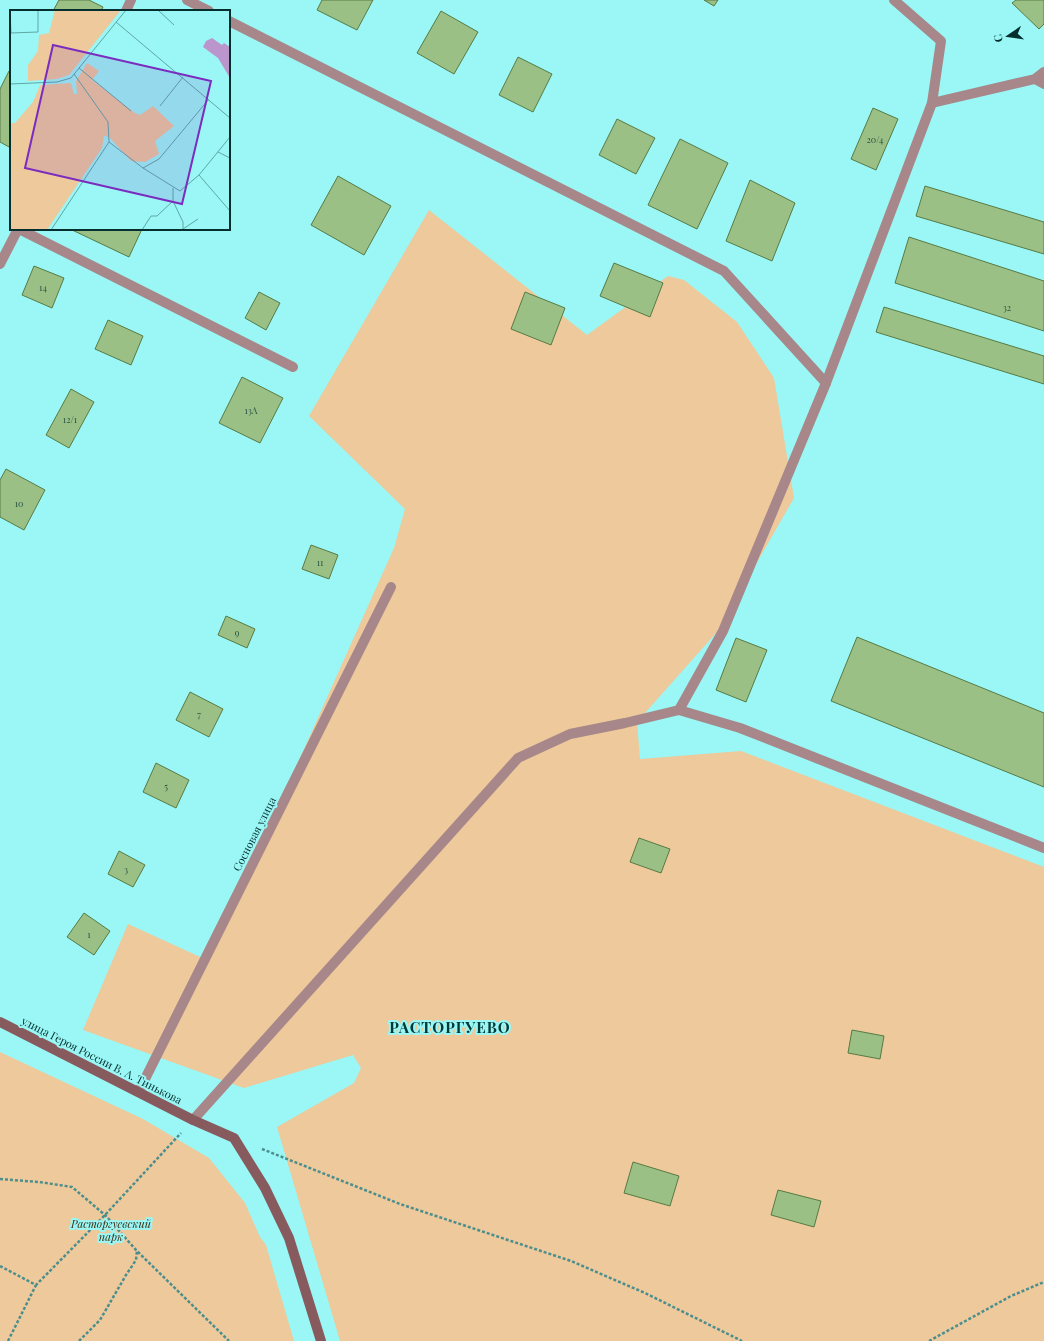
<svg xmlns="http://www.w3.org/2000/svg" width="1044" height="1341" font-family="'Playfair Display',serif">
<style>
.green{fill:#edc99b}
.building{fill:#9bc086;stroke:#587a43}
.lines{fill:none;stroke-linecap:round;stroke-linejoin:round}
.path{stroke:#4b8e8d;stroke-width:2.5;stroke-dasharray:3 2;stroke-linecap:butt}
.lane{stroke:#a78789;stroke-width:10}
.street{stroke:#a78789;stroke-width:10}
.secondary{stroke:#875b5e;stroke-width:10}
.labels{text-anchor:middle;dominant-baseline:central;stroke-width:4;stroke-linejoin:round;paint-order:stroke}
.number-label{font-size:9px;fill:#2a5344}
.street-label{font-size:11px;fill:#042f2e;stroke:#9af7f5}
.park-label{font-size:11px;font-style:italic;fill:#3e2d14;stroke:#9af7f5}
.district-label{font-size:15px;font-weight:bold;letter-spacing:1px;fill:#003938;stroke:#9af7f5}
.inset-road{fill:none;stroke:#5ea7a5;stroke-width:1}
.view{fill:#7b2cbf;fill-opacity:0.15;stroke:#7b2cbf;stroke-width:2}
.inset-edge{fill:none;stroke:#042f2e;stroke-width:2}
</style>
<rect width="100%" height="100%" fill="#9af7f5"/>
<g class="green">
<polygon points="429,210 587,335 668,276 684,280 737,322 774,378 794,498 717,632 637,722 640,759 741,751 1044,867 1044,1341 340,1341 277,1127 354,1083 361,1068 353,1055 244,1088 83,1030 128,924 209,961 394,548 405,509 309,416"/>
<polygon points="0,1052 143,1119 209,1158 245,1203 260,1237 266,1245 294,1341 0,1341"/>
</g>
<g class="building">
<polygon points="59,0 89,0 103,7 101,11 53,11"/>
<polygon points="322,0 373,0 357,30 317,10"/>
<polygon points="704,0 718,0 714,6"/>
<polygon points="1016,0 1044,0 1044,24 1039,29 1012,3"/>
<polygon points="441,11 478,32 454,74 417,53"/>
<polygon points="518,57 552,74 533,112 499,95"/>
<polygon points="9,71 11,72 11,148 0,142 0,89"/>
<polygon points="873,108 898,119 876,170 851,159"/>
<polygon points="617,119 655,138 636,174 599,155"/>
<polygon points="680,139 728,163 697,229 648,205"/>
<polygon points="338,176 391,206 364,255 311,225"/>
<polygon points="750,180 795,203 772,261 726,241"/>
<polygon points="925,186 1044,222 1044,254 916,216"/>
<polygon points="70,229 142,229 129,257"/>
<polygon points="909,237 1044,281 1044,331 895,283"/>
<polygon points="614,263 663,283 650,317 600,296"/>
<polygon points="34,266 64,278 52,308 22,295"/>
<polygon points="259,292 280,303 266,330 245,318"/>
<polygon points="525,292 565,308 551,345 511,329"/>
<polygon points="884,307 1044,356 1044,384 876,332"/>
<polygon points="108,320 143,336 131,365 95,349"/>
<polygon points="242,377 283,398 260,443 219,423"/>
<polygon points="71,389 94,402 69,448 46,435"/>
<polygon points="6,469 45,490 24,530 0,517 0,480"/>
<polygon points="311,545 338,555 329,579 302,569"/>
<polygon points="226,616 255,629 247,648 218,635"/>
<polygon points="857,637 1044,713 1044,787 831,701"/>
<polygon points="736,638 767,650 746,702 716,690"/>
<polygon points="190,692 223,709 209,737 176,720"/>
<polygon points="156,763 189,780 176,808 143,792"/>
<polygon points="639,838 670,849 661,873 630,862"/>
<polygon points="119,851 145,865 133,887 108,874"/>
<polygon points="84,913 110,931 94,955 67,937"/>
<polygon points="852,1030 884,1036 880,1059 848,1053"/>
<polygon points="633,1162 679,1176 670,1206 624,1193"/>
<polygon points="778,1190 821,1201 814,1227 771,1215"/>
</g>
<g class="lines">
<g class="path">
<polyline points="262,1149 400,1204 571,1261 645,1293 742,1341"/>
<polyline points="0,1179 39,1182 72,1187 105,1215 137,1251 229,1341"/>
<polyline points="0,1266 36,1285 105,1215 181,1133"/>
<polyline points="8,1341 36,1285"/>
<polyline points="79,1341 100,1320 126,1275 136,1260 137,1251"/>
<polyline points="929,1341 1011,1296 1044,1282"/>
</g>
<polyline class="lane" points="19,229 293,367"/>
<g class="street">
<polyline points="187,0 209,11"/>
<polyline points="126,11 131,0"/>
<polyline points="229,21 724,271 826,383"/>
<polyline points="1035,79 1044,84"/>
<polyline points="932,103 1035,79 1044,72"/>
<polyline points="0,264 18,229"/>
<polyline points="679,710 723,631 826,383 932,103 941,41 894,0"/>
<polyline points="139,1091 391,587"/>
<polyline points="193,1120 518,758 570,734 625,723 679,710 740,728 1044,848"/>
</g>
<polyline class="secondary" points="0,1022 193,1120 234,1138 265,1188 289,1238 321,1341"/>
</g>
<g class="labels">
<g class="number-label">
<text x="875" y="139">20/4</text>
<text x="43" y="287">14</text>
<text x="1007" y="307">32</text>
<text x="251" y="410">13А</text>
<text x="70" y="419">12/1</text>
<text x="19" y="503">10</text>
<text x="320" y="562">11</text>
<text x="237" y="632">9</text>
<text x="199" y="714">7</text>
<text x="166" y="786">5</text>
<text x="126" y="869">3</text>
<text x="89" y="934">1</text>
</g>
<g class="street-label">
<text transform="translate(254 834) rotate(-63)">Сосновая улица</text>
<text transform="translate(102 1060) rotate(27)">улица Героя России В. А. Тинькова</text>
</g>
<g class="park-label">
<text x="111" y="1223">Расторгуевский<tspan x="111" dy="13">парк</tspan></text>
</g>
<g class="district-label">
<text x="450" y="1027">РАСТОРГУЕВО</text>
</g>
</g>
<g transform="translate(10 10)">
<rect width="220" height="220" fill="#9af7f5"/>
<path d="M45,0H111L59,65L47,69L18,71V55L28,41L29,25L39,23ZM77,53L89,61L82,70L125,103L130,105L143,96L164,116L145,131L149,144L135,152L121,151L99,127L94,126L92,138L37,220L0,219V113H5L23,92L30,75L61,73L64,84H67L66,71Z" fill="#edc99b"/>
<path d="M202,28L212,35L214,33L220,37V68L208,48L193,37L196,31Z" fill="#ba96cc"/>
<path class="inset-road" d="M0,0L1,23M148,0L164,15M106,12L220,108M0,23L28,22V0M69,58L121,101M0,74L47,72L61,68L116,0M150,96L173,67M99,132L133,158L170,181L189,165L220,127M208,142L220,148M133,158L149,149L199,89M189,165L220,201M163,178V191L173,212V220M173,219L188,209M41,220L99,132L98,112L64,64M132,220L141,206H147L163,191"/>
<path class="view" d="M43,35L201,71L172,194L15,158Z"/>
<rect width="220" height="220" class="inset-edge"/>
</g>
<g transform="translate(1008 36) rotate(257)" stroke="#9af7f5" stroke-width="3" paint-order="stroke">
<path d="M0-3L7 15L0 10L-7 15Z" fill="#042f2e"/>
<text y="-6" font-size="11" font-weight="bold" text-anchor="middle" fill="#042f2e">С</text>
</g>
</svg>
